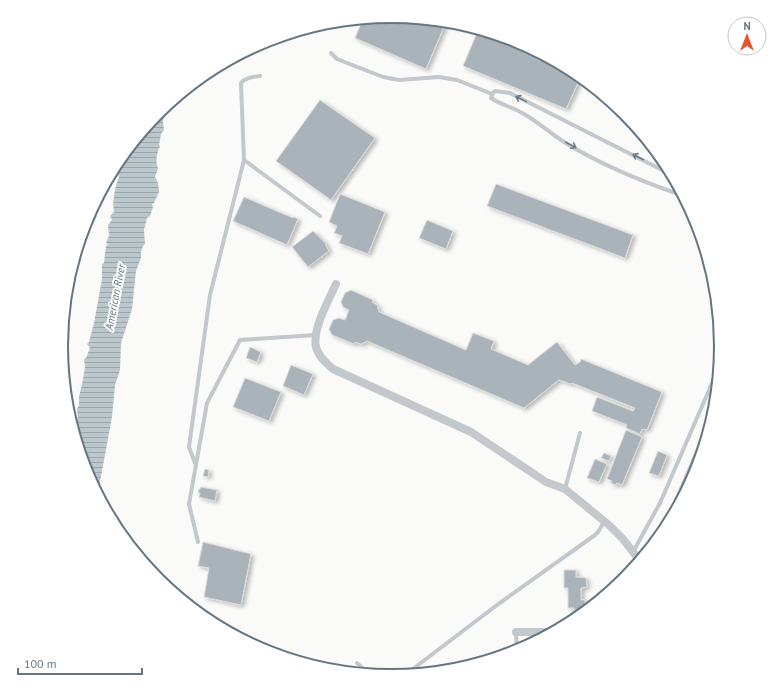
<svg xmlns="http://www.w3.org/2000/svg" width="783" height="692" font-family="'PT Sans',sans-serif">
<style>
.water{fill:url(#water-rules)}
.building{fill:#aab3b9;stroke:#dcdcda;filter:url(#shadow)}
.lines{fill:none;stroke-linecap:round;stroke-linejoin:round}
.service{stroke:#c3c8cc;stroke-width:4}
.minor{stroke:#c3c8cc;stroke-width:8}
.oneway{stroke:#6a7a87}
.labels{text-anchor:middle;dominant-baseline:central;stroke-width:4;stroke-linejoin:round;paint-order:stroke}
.water-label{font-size:11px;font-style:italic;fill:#60757c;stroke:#fff}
.rim{fill:none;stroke:#657683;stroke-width:2}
</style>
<defs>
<pattern id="water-rules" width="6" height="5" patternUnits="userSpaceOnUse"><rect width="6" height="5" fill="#bbc7cb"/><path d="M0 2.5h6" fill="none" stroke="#9ca6aa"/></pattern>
<filter id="shadow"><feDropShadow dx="3" dy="2" stdDeviation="2" flood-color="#0004"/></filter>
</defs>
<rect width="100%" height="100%" fill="#fafaf8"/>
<path class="water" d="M166,106L163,122L164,130L161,134L159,145L160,146C157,152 155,163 158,168L155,177L158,183L159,192L154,203L152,204L153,207L150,216L147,218L144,230L145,244L143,246L141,252V258L136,271L132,309L121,343L120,370L115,385L112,417L99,487V495L87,472L74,431L75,423L78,418L77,409L79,405V396L82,385L85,367L84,359L86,358L90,348L87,344L89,342L94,323L102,279V264L104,263L106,246L108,245L106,242L109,236L108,225L112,220L110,216L114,212C112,202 115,186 119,177L118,174L121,169L120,159L158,113Z"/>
<g class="building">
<polygon points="392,16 446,22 426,69 355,38 363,19 371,21 373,18"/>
<polygon points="477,33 494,40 497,35 540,53 575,72 581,76 566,109 463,66"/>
<polygon points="320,100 375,138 331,200 276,161"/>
<polygon points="496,184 633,235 625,258 487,206"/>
<polygon points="340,194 385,212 368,254 339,243 342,236 334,233 337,226 329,222"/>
<polygon points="244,197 293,218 294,217 298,219 287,245 233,221"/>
<polygon points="427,220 453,231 446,249 419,238"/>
<polygon points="313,231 326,244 326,246 329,251 308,267 292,247"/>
<polygon points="351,290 373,300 372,302 377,305 379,312 466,350 473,333 494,341 491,349 528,365 557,342 575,365 580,362 581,359 662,392 647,430 642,429 640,434 626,428 627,425 592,411 597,397 633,411 635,408 572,383 571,384 559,380 524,408 367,341 361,344 355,342 354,344 332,335 329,329 333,320 339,318 345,320 349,310 343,307 341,302 345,293"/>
<polygon points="250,347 261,352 257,362 246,358"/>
<polygon points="291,365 313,374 304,395 283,386"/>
<polygon points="245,378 281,392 269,421 233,407"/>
<polygon points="626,430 642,437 622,485 617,483 616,485 611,483 612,481 607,479"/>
<polygon points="658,451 667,455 659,476 649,473"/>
<polygon points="604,453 611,456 609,461 601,458"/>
<polygon points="595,459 607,464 599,482 587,478"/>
<polygon points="205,469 209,470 208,477 203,476"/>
<polygon points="201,487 217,490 215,501 199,497 200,493 198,493 199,489 200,489"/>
<polygon points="203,542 251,554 241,605 204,597 209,568 198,566"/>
<polygon points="564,570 576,570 576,577 586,578 587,587 581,588 581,600 585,600 585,610 574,610 574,608 568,608 568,588 564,588"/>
</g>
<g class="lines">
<g class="service">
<polyline points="331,53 337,59 383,77 399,80 439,77 457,80 492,94"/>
<polyline points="244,160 320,216"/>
<path d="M672,175L510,93L495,91L493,93L491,98C501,105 513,107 524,114C538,122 550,133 564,142C601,165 643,182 684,196"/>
<path d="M195,463L189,447L210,295L244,160L241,83C246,77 253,77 260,76"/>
<polyline points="565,489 580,433"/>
<polyline points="198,542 189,504 207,403 240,340 316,335"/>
<polyline points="633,552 660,503 720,365"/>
<polyline points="516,632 517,651"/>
<polyline points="539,640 539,632"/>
<polyline points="357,663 369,674"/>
<polyline points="405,675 497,605 595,535 598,532 604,522"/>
</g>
<g class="minor">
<path d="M336,284C329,300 312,329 316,347C318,356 326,363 333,369L471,432L546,482L565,489L610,526L623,539L640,561"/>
<polyline points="667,527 712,421"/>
<polyline points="516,632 553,632"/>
</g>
</g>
<defs><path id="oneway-shaft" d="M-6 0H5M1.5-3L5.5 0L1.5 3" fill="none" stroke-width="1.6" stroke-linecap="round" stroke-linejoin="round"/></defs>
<g class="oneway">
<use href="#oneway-shaft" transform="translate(521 99) rotate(-154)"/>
<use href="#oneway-shaft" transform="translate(571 145) rotate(28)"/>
<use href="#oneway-shaft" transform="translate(638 157) rotate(-153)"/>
</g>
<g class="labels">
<g class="water-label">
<text transform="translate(115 297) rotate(-79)">American River</text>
</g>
</g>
<path d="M0 0H783V692H0ZM68 346a323 323 0 1 1 646 0a323 323 0 1 1-646 0Z" fill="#fff" fill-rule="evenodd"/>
<path class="rim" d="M68 346a323 323 0 1 1 646 0a323 323 0 1 1-646 0Z"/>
<g transform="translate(747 36)"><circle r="19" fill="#ffffff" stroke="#c1c8cd"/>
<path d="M0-3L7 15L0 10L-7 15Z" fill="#e4572e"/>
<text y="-6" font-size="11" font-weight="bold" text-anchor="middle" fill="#657683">N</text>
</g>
<path d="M18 668v6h124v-6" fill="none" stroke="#657683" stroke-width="2"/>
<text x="24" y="668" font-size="12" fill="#657683" stroke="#ffffff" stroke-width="3" paint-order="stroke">100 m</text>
</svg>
